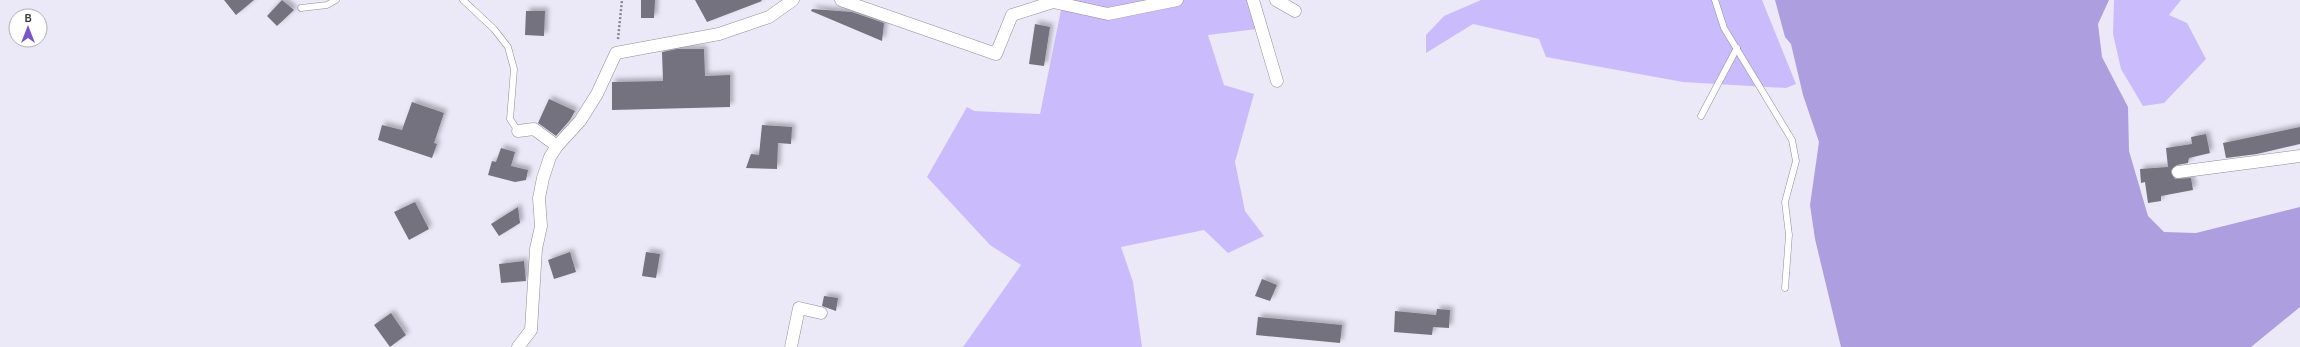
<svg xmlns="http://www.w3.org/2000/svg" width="2300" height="347" font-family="Quicksand,sans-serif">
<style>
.green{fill:#cabcfc}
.water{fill:#ac9edf}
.building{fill:#74727f;filter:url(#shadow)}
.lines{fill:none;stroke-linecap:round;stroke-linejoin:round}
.lane-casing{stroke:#8f8d9b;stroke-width:7}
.street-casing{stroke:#8f8d9b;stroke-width:13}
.path{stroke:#888690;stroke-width:2.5;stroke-dasharray:2 2;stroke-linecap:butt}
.lane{stroke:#fff;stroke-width:6}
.street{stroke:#fff;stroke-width:12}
</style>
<defs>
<filter id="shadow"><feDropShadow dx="3.5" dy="-3.5" stdDeviation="2" flood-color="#0004"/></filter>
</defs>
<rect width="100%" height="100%" fill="#ebe9f8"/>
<g class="green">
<polygon points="1063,0 1252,0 1257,29 1208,35 1224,85 1254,94 1235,162 1245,211 1264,236 1228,253 1204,230 1121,247 1133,282 1142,347 963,347 1021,265 990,245 927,177 967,107 974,111 1040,114"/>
<polygon points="1481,0 1762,0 1796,84 1786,88 1683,82 1546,57 1539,39 1473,24 1426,53 1426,35 1444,16"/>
<polygon points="2114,0 2181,0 2169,15 2187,23 2206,59 2164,103 2143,106 2121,69 2113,34"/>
</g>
<polygon class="water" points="1775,0 2109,0 2098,24 2102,57 2128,107 2129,151 2148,216 2164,232 2196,233 2300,207 2300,307 2251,347 1841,347 1815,239 1810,205 1819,142 1803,95 1791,44 1785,37"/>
<g class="building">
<polygon points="224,0 254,0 236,15"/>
<polygon points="282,0 294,10 277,26 267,16"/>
<polygon points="641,0 655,0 654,18 641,18"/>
<polygon points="695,0 761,0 762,1 707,22"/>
<polygon points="812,9 852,12 884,23 882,41 811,11"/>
<polygon points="526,11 545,11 544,36 525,35"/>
<polygon points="1035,24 1050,27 1044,66 1029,64"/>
<polygon points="677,49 704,49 705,76 730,75 730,107 612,110 612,82 663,81 662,52"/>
<polygon points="549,99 575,111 570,120 556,136 538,123"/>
<polygon points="412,102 444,113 434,143 437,144 432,158 378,140 382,125 402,130"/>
<polygon points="762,125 792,127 791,144 778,143 777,169 746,168 751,154 759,155"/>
<polygon points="2300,127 2300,144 2257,154 2226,158 2223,143"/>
<polygon points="2206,134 2210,153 2189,158 2188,163 2177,165 2171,170 2171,173 2175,179 2191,178 2193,190 2161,196 2161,201 2148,203 2145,182 2141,183 2140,169 2168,167 2166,148 2192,144 2191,137"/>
<polygon points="501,148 515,152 511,166 528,170 526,180 515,182 488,175 492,161 496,162"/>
<polygon points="415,202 429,229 409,240 394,212"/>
<polygon points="518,207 520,223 499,236 491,224"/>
<polygon points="570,252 576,272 554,279 548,260"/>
<polygon points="646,252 660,254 656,278 642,276"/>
<polygon points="524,261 526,281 501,283 499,264"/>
<polygon points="1262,279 1277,285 1270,301 1255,296"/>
<polygon points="824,296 838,298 836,311 822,306"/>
<polygon points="1437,309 1450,310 1449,328 1433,327 1432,335 1394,332 1395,311 1436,315"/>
<polygon points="391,313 406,335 390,347 374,325"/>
<polygon points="1258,317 1342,325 1340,343 1256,335"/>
</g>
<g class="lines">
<g class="lane-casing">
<g id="lane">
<polyline points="463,0 494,29 508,47 514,69 510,119 518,131"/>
<polyline points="1715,0 1724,28 1792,140 1796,161 1785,202 1789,235 1785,288"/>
<polyline points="301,8 327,5 336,0"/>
<polyline points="1701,116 1737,48"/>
</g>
</g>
<g class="street-casing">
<g id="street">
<polyline points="841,0 996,54 1012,15 1053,2 1108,14 1177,0"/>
<polyline points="1253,0 1277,81"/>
<polyline points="1276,0 1295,11"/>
<polyline points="518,131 534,129 557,146"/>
<polyline points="2178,172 2300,156"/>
<polyline points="518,347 531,330 536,249 541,226 539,198 543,178 550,157 557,146 580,121 597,94 616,53 719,34 769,17 793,0"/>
<polyline points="791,347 799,308 821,313"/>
</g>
</g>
<polyline class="path" points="618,39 622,0"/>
<use href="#lane" class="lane"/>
<use href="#street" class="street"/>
</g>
<g transform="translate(28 28)"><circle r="19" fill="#ffffff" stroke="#afaeb1"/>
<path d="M0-3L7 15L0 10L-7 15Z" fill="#7a54cd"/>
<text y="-6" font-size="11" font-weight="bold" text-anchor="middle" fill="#36353b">B</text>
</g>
</svg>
